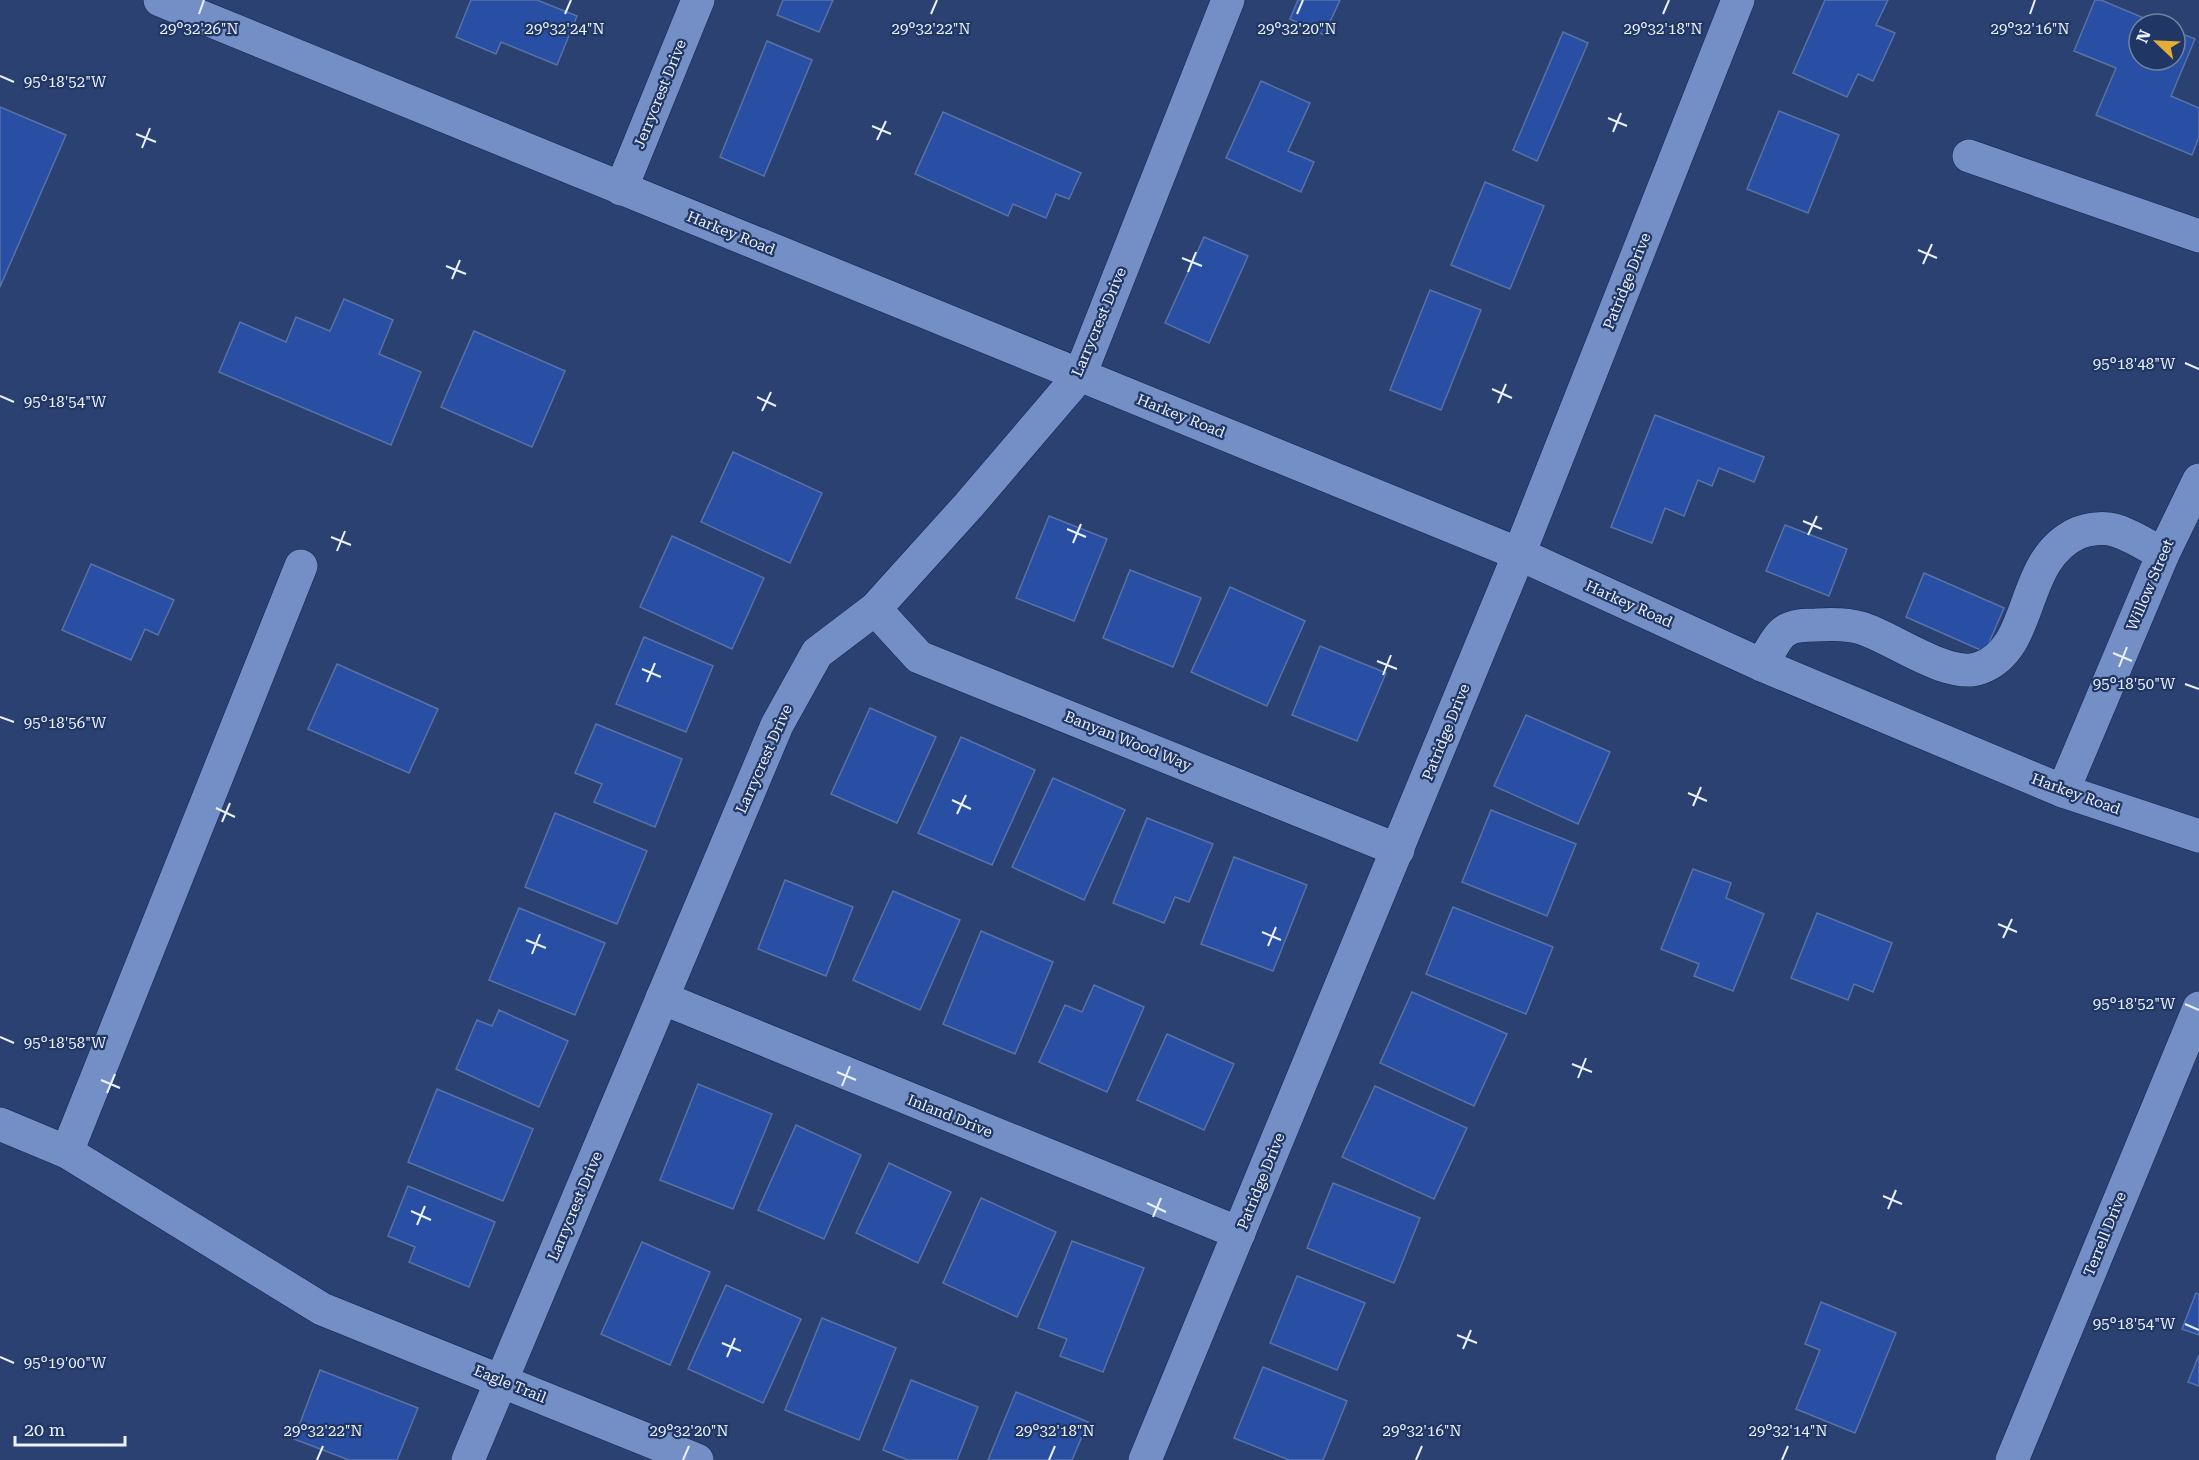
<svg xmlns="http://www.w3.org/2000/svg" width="2199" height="1460" font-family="'Roboto Serif',serif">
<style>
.building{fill:#284fa4;stroke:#5872a6;stroke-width:1.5}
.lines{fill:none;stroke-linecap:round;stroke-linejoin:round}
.minor-casing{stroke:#112653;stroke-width:34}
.minor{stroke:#738fc5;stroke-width:33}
.ticks{fill:none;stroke:#ebf2fe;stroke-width:2}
.labels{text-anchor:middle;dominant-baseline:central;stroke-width:4.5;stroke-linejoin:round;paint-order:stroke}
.street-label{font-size:15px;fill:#ebf2fe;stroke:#203665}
.ticks-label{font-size:15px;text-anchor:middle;fill:#ebf2fe;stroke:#203665;stroke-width:4.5;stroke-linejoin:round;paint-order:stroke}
</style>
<rect width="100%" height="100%" fill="#2a4171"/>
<g class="building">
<polygon points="471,0 537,0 577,16 557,65 501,42 496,54 456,37"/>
<polygon points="783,0 833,0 819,32 777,15"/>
<polygon points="1298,0 1340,0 1324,35 1290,19"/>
<polygon points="1825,0 1888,0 1876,25 1895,33 1873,81 1858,74 1847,97 1793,73"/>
<polygon points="2095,0 2101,0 2158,24 2139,24 2139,60 2175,60 2175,31 2195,39 2171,96 2199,108 2199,137 2192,155 2096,115 2116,68 2074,51"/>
<polygon points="1563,32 1588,43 1537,161 1513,150"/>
<polygon points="767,41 812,60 764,176 720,157"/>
<polygon points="1261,81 1310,103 1288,151 1314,162 1301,192 1226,158"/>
<polygon points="0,107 66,135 0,287"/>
<polygon points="1779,111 1839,135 1808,213 1747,189"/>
<polygon points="943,112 1081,173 1069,199 1056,194 1046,218 1013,204 1008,216 915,174"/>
<polygon points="1485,182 1544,206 1510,289 1451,265"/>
<polygon points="1204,237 1248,256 1209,343 1165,323"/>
<polygon points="1430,290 1481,310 1441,410 1390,390"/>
<polygon points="344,299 393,320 379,354 421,372 391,445 219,372 240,322 286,342 296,317 330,331"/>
<polygon points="474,331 565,371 532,447 441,407"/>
<polygon points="1655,415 1764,457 1754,482 1719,468 1712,486 1698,480 1684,516 1665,508 1652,543 1611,527"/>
<polygon points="733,452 822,493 790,563 701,522"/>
<polygon points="1049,516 1107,539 1074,621 1016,598"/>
<polygon points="1785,525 1847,549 1829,596 1766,571"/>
<polygon points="672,536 764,578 732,649 640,607"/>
<polygon points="91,564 174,600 158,635 145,629 131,660 62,630"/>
<polygon points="1130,570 1201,598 1173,667 1103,638"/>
<polygon points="1924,573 2004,608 1985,652 1906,617"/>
<polygon points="1230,587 1305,621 1267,706 1191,672"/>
<polygon points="644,637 713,666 686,732 616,704"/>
<polygon points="1320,646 1386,673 1357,741 1292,715"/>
<polygon points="337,664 438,709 409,773 308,729"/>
<polygon points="870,708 936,737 897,823 831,794"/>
<polygon points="1526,715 1610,752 1578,824 1494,786"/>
<polygon points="596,724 682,759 655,827 594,802 602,784 575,773"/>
<polygon points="961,737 1035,770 992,865 918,833"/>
<polygon points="1053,778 1125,810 1084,900 1012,867"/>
<polygon points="1491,810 1576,844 1547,916 1462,882"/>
<polygon points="555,813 647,851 617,924 525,887"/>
<polygon points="1147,818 1213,844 1189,902 1175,897 1164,923 1113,903"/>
<polygon points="1234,857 1307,885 1273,971 1201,944"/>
<polygon points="1693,869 1731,883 1726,898 1764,914 1733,991 1694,976 1699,964 1661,949"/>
<polygon points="785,880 853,907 826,976 758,949"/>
<polygon points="893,891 960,920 920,1010 853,980"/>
<polygon points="1453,907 1553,947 1526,1014 1426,974"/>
<polygon points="519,908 605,943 575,1015 489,980"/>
<polygon points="1817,913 1892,943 1873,992 1854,984 1848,1000 1791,978"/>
<polygon points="981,931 1053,962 1015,1054 943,1024"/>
<polygon points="1094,985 1144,1007 1107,1092 1039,1062 1065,1005 1082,1012"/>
<polygon points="1412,992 1507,1034 1474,1106 1380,1063"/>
<polygon points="499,1010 568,1041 539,1107 456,1069 477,1020 492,1026"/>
<polygon points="1167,1034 1234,1064 1204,1130 1137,1100"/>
<polygon points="698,1084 772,1114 733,1209 660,1180"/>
<polygon points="1375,1086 1467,1128 1434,1199 1342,1157"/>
<polygon points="437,1089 533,1129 503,1201 408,1162"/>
<polygon points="796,1125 861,1155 824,1239 758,1210"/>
<polygon points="889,1163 951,1192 918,1263 856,1233"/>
<polygon points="1333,1183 1420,1218 1394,1283 1307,1248"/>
<polygon points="408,1186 495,1222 469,1287 409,1262 415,1247 388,1236"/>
<polygon points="981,1198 1056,1232 1017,1317 943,1283"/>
<polygon points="1072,1241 1144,1268 1103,1372 1060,1356 1067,1339 1038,1328"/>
<polygon points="642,1242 710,1272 670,1365 601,1334"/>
<polygon points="1297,1276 1365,1303 1337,1370 1270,1343"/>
<polygon points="726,1285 801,1319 763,1403 688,1369"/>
<polygon points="2196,1293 2199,1294 2199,1335 2182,1329"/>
<polygon points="1821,1302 1896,1333 1855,1433 1796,1409 1820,1350 1805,1344"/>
<polygon points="822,1318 896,1348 859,1440 785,1410"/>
<polygon points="2199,1355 2199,1386 2188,1382"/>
<polygon points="1263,1367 1347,1401 1323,1460 1289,1460 1234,1438"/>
<polygon points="320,1370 418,1408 397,1460 349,1460 294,1439"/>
<polygon points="911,1380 978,1407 957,1460 908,1460 883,1450"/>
<polygon points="1016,1392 1088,1422 1072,1460 988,1460"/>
</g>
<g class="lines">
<g class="minor-casing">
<g id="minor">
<polyline points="160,0 1519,554 1762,665 2063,791 2199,836"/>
<polyline points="1969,156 2199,236"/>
<polyline points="621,189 698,0"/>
<polyline points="875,609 919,657 1398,850"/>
<path d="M1762,665C1767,656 1777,636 1785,631C1793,625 1806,625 1816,625C1830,624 1848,624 1861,628C1892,637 1948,680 1980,668C2036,648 2018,560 2078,533C2088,529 2103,527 2114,530C2130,534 2147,546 2163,554"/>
<polyline points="2063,791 2163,554 2199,480"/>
<polyline points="662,998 1239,1233"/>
<polyline points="0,1124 67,1152 322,1309 697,1460"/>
<polyline points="67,1152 301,566"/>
<polyline points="468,1460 777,725 817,653 875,609 969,505 1080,375 1228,0"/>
<polyline points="1145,1460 1519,554 1738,0"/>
<polyline points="2012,1460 2199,1008"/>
</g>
</g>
<use href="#minor" class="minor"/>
</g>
<path class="ticks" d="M199,14L204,0M565,14L571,0M931,14L937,0M1297,14L1303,0M1663,14L1669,0M2030,14L2035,0M0,76L14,82M1608,118L1627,126M872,126L891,134M1613,132L1621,113M136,134L156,142M877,140L886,121M142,148L150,128M1918,250L1937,258M1182,258L1202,266M1923,264L1932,244M446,266L466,274M1188,272L1196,252M452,279L460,260M2185,363L2199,369M1492,389L1512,398M0,396L14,402M757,397L776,406M1498,403L1506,384M762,411L771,392M1803,521L1822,529M1067,529L1086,537M1808,535L1817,516M331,537L351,545M1073,543L1081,524M337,551L345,531M2113,653L2132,661M1377,661L1397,669M2119,667L2127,647M642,669L661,677M1383,675L1391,655M647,682L655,663M2185,684L2199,689M0,717L14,722M1688,793L1707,801M952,800L971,809M1693,806L1701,787M216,808L235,817M957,814L966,795M222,822L230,803M1998,924L2017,932M1262,932L1281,940M2003,938L2012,919M526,940L546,948M1268,946L1276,927M532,954L540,934M2185,1004L2199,1010M0,1037L14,1043M1572,1064L1592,1072M837,1072L856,1080M1578,1078L1586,1058M101,1080L120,1088M842,1086L850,1066M107,1093L115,1074M1883,1196L1902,1204M1147,1203L1166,1212M1888,1209L1896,1190M411,1211L431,1220M1153,1217L1161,1198M417,1225L425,1206M2185,1324L2199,1330M1457,1335L1477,1343M722,1343L741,1351M1463,1349L1471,1330M0,1357L14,1363M727,1357L735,1338M317,1460L323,1446M683,1460L689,1446M1049,1460L1055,1446M1416,1460L1422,1446M1782,1460L1788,1446"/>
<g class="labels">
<g class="street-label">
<text transform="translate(660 94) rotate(-68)">Jerrycrest Drive</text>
<text transform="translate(731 233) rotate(22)">Harkey Road</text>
<text transform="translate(1627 281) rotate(-68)">Patridge Drive</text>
<text transform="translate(1099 322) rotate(-67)">Larrycrest Drive</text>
<text transform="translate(1181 416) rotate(22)">Harkey Road</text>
<text transform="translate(2150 585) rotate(-67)">Willow Street</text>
<text transform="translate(1629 604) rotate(24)">Harkey Road</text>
<text transform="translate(1446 732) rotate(-68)">Patridge Drive</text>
<text transform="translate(1128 741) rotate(22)">Banyan Wood Way</text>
<text transform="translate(764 759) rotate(-66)">Larrycrest Drive</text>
<text transform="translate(2076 794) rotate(20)">Harkey Road</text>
<text transform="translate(950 1116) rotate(22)">Inland Drive</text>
<text transform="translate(1261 1181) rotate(-68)">Patridge Drive</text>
<text transform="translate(575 1206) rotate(-67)">Larrycrest Drive</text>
<text transform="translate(2105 1234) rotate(-68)">Terrell Drive</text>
<text transform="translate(510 1384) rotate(22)">Eagle Trail</text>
</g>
</g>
<g class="ticks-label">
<text x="565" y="34">29°32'24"N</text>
<text x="931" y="34">29°32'22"N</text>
<text x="1297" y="34">29°32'20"N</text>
<text x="1663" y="34">29°32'18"N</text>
<text x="2030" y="34">29°32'16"N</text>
<text x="199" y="34">29°32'26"N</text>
<text x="65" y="87">95°18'52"W</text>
<text x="2134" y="369">95°18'48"W</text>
<text x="65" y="407">95°18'54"W</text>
<text x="2134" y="689">95°18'50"W</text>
<text x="65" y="728">95°18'56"W</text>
<text x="2134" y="1009">95°18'52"W</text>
<text x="65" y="1048">95°18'58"W</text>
<text x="2134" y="1329">95°18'54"W</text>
<text x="65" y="1368">95°19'00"W</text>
<text x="323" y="1436">29°32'22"N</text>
<text x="689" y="1436">29°32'20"N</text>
<text x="1055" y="1436">29°32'18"N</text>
<text x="1422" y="1436">29°32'16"N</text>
<text x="1788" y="1436">29°32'14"N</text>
</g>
<g transform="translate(2157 42) rotate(293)"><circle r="28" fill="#203665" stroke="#7181a2" stroke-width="1.5"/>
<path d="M0-4.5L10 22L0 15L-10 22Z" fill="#e3ae35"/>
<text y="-9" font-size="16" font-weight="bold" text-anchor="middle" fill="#ebf2fe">N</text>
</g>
<path d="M15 1436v9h110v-9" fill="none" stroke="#ebf2fe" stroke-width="3"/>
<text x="24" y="1436" font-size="18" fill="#ebf2fe" stroke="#203665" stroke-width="4.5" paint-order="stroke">20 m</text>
</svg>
